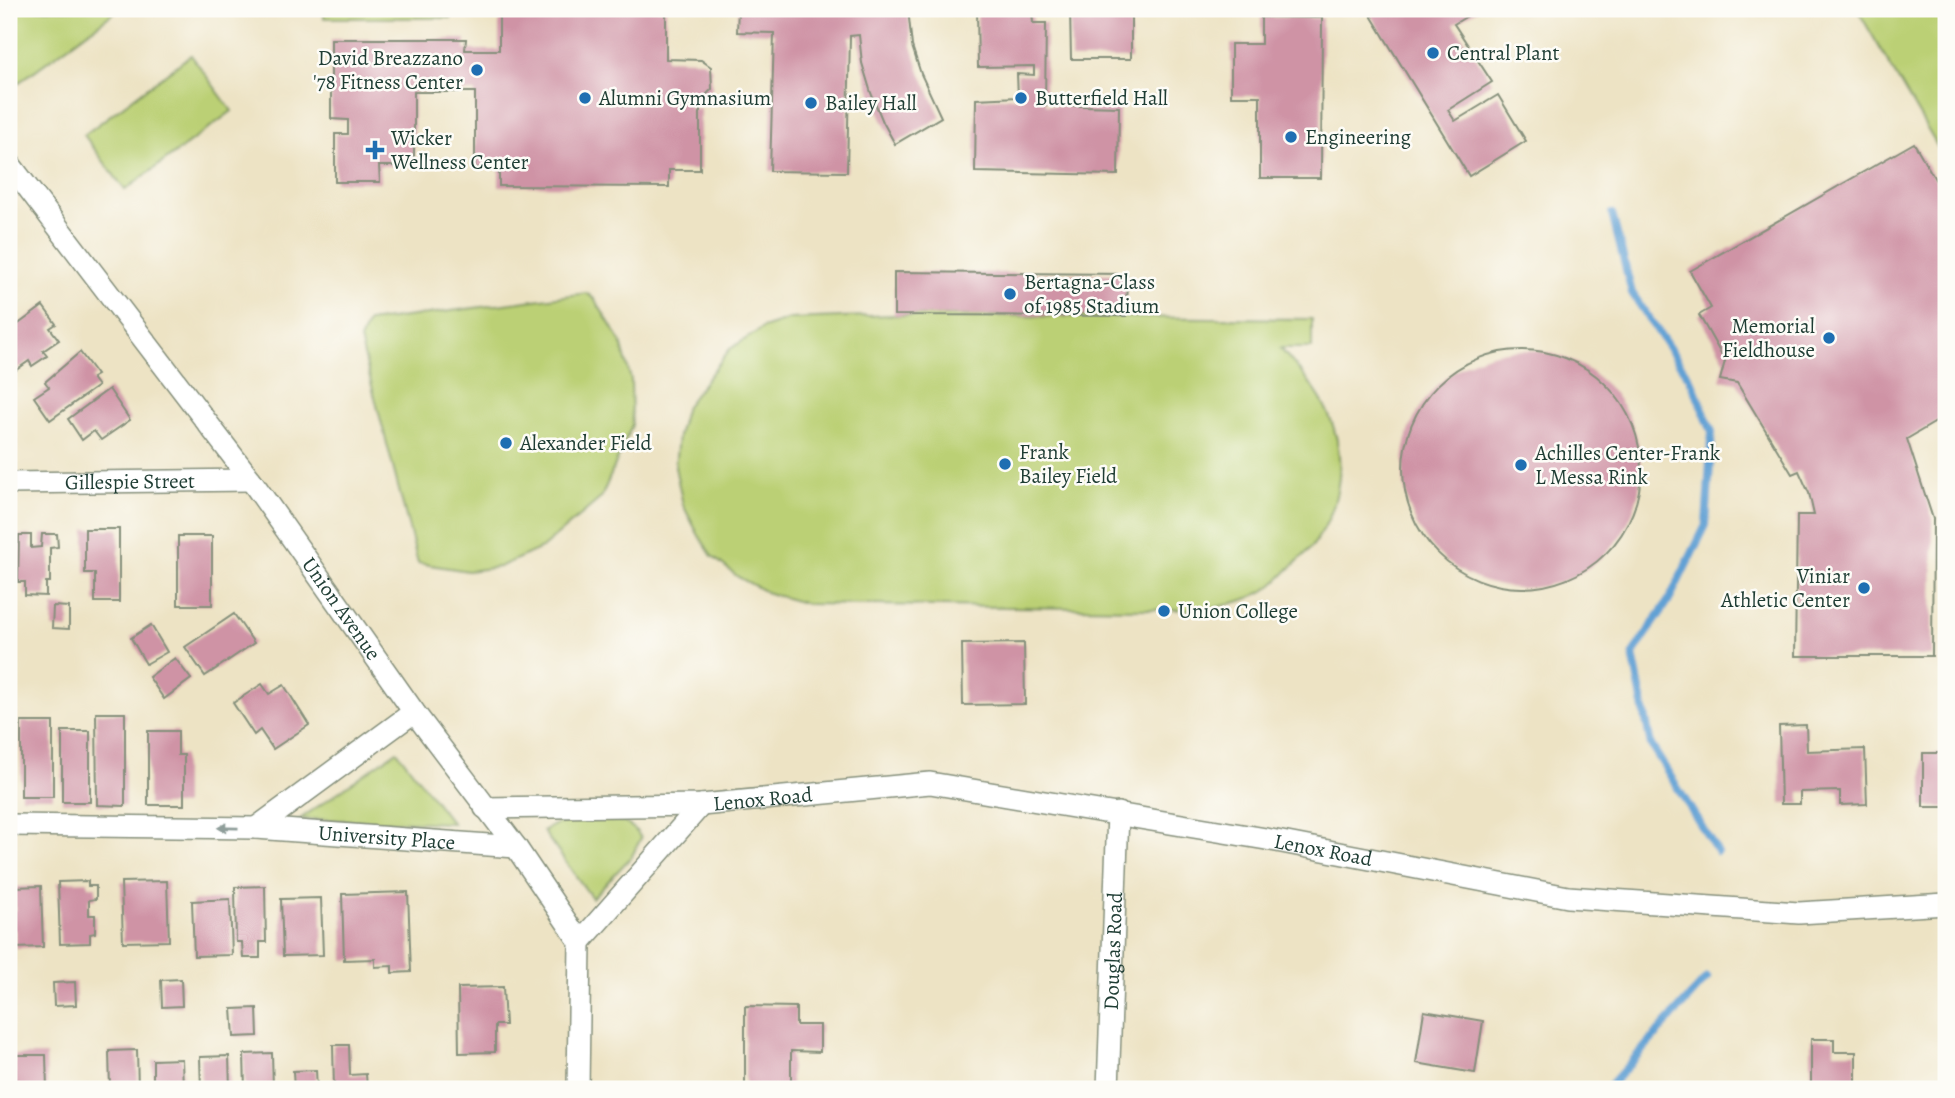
<svg xmlns="http://www.w3.org/2000/svg" width="1955" height="1098" font-family="Alegreya,serif">
<style>
.green{fill:#bbd074;stroke:#6d8654;stroke-width:2}
.lines{fill:none;stroke-linecap:round;stroke-linejoin:round}
.stream{stroke:#62a1d4;stroke-width:8}
.building{fill:#cf93a5}
.street-casing{stroke:#86907c;stroke-width:24}
.street{stroke:#fff;stroke-width:21}
.oneway{fill:#8f9e9a}
.poi-dot{fill:#1f6fb2;stroke:#fdfcf7;stroke-width:2.5}
.labels{text-anchor:middle;dominant-baseline:central;stroke-width:5;stroke-linejoin:round;paint-order:stroke}
.poi-label{font-size:21px;fill:#1f3d34;stroke:#fdfcf7;text-anchor:start}
.street-label{font-size:21px;fill:#1f3d34;stroke:#fdfcf7}
</style>
<rect width="100%" height="100%" fill="#fdfcf7"/>
<filter id="ink" filterUnits="userSpaceOnUse"><feTurbulence type="fractalNoise" baseFrequency=".0143" numOctaves="2"/><feDisplacementMap in="SourceGraphic" scale="14" xChannelSelector="R" yChannelSelector="G"/><feConvolveMatrix kernelMatrix="1 2 1 2 8 2 1 2 1" color-interpolation-filters="sRGB"/></filter>
<filter id="wash" filterUnits="userSpaceOnUse"><feTurbulence type="fractalNoise" baseFrequency=".00686" numOctaves="4" result="noise"/><feDisplacementMap in="SourceGraphic" scale="28" xChannelSelector="R" yChannelSelector="G"/><feGaussianBlur stdDeviation="1.57" result="paint"/><feColorMatrix in="noise" values="0 0 0 0 0 0 0 0 0 0 0 0 0 0 0 0 0 1.4 0 .05"/><feComposite in="paint" operator="in"/></filter>
<g filter="url(#wash)">
<rect width="100%" height="100%" fill="#ede3c4"/>
<g class="green">
<polygon points="9,9 119,9 18,83 9,70"/>
<rect x="324" y="9" width="126" height="9"/>
<polygon points="1857,9 1946,9 1946,161"/>
<polygon points="191,55 232,111 125,190 84,135"/>
<polygon points="587,293 595,300 621,342 631,380 632,425 601,498 542,548 499,567 468,571 418,563 360,340 368,322"/>
<path d="M894,315L1312,319V348H1280C1297,368 1318,389 1328,413C1347,454 1342,504 1316,541C1310,551 1299,560 1290,568C1284,574 1277,582 1270,587C1251,600 1227,605 1205,610L807,604L768,593L738,577L712,556L698,534L683,505L675,467L678,436L686,406L730,349L763,328L790,319Z"/>
<polygon points="397,751 452,823 300,819"/>
<path d="M584,820C608,821 628,815 641,838L632,856L592,898L543,831L556,824Z"/>
</g>
<g class="lines">
<g class="stream">
<polyline points="1612,214 1632,293 1692,382 1712,432 1706,525 1669,600 1633,654 1651,745 1717,851"/>
<polyline points="1607,1089 1707,978"/>
</g>
</g>
<g id="blocks">
<g class="building">
<polygon points="499,9 666,9 666,59 701,60 711,67 712,89 703,98 689,99 689,108 700,109 700,170 669,170 669,187 499,186 499,168 475,168 475,92 414,92 414,166 379,166 380,182 335,182 335,134 348,134 348,120 331,119 331,39 466,39 465,50 499,50"/>
<polygon points="738,9 908,9 912,46 921,74 941,117 895,144 883,122 871,93 862,63 859,35 850,36 847,172 770,171 774,33 737,32"/>
<polygon points="977,9 1059,9 1059,11 1032,11 1033,23 1046,23 1045,105 1119,107 1118,175 975,172 976,99 1018,97 1017,74 1034,75 1034,66 978,67"/>
<polygon points="1070,9 1141,9 1141,12 1131,12 1131,59 1071,59"/>
<polygon points="1367,9 1479,9 1454,24 1492,82 1448,110 1455,121 1498,95 1526,141 1469,176"/>
<polygon points="1261,17 1322,18 1321,178 1260,178 1260,96 1231,96 1231,44 1261,44"/>
<polygon points="1914,143 1946,198 1946,416 1907,439 1933,519 1932,656 1795,656 1797,515 1814,515 1809,493 1799,471 1792,474 1737,383 1720,380 1725,361 1699,315 1711,308 1690,271"/>
<polygon points="894,272 1127,274 1126,316 894,315"/>
<polygon points="43,306 56,324 50,328 59,340 43,351 47,356 32,366 29,361 9,375 9,331"/>
<circle cx="1522" cy="469" r="119"/>
<polygon points="80,352 97,375 92,378 98,386 50,420 34,397 49,387 45,382"/>
<polygon points="109,389 130,420 101,440 94,431 82,440 68,419"/>
<polygon points="85,529 119,529 119,602 95,602 95,573 85,573"/>
<polygon points="42,534 57,534 58,547 50,548 50,582 46,582 46,596 25,595 25,582 18,582 19,535 31,535 31,548 41,547"/>
<rect x="178" y="536" width="34" height="69"/>
<polygon points="53,606 69,607 69,629 52,628"/>
<polygon points="234,614 254,643 205,676 185,647"/>
<polygon points="151,625 167,652 146,664 131,638"/>
<polygon points="1024,643 1025,704 963,705 962,644"/>
<polygon points="175,658 191,679 164,699 149,677"/>
<polygon points="262,684 269,694 284,685 309,725 273,749 260,730 254,735 233,703"/>
<polygon points="96,713 125,713 125,806 97,805"/>
<rect x="21" y="722" width="32" height="75"/>
<polygon points="1806,725 1807,751 1865,749 1867,804 1840,805 1840,791 1800,792 1800,804 1781,804 1779,726"/>
<rect x="62" y="731" width="28" height="71"/>
<polygon points="148,731 178,731 178,755 184,755 184,805 148,805"/>
<rect x="1923" y="753" width="23" height="54"/>
<polygon points="88,881 88,886 96,886 96,899 89,900 89,915 95,915 95,933 90,934 90,943 60,944 58,882"/>
<polygon points="167,881 169,941 123,942 121,882"/>
<polygon points="41,886 43,947 15,948 15,930 9,930 9,911 15,911 14,887"/>
<polygon points="265,886 266,942 260,942 260,958 243,958 242,942 236,942 235,887"/>
<polygon points="408,892 411,972 392,973 392,966 375,967 375,959 344,960 342,894"/>
<polygon points="321,898 323,955 283,956 281,899"/>
<polygon points="230,899 232,955 194,956 192,901"/>
<polygon points="181,979 182,1006 162,1007 161,980"/>
<polygon points="75,982 76,1005 54,1006 53,983"/>
<polygon points="503,987 505,1025 495,1025 495,1052 459,1053 458,988"/>
<polygon points="745,1006 796,1007 796,1025 820,1025 820,1052 791,1051 791,1089 745,1089"/>
<polygon points="257,1008 258,1036 234,1037 232,1009"/>
<polygon points="1424,1011 1483,1021 1475,1073 1416,1063"/>
<polygon points="1811,1039 1834,1039 1834,1052 1856,1052 1856,1089 1811,1089"/>
<polygon points="333,1045 349,1045 350,1075 366,1074 367,1089 334,1089"/>
<polygon points="137,1050 138,1089 110,1089 109,1051"/>
<polygon points="272,1053 273,1089 245,1089 244,1054"/>
<polygon points="14,1055 46,1055 47,1089 15,1089"/>
<polygon points="229,1056 230,1089 201,1089 200,1057"/>
<polygon points="182,1059 183,1089 153,1089 153,1060"/>
<polygon points="316,1070 317,1089 294,1089 293,1071"/>
</g>
</g>
</g>
<g filter="url(#ink)">
<use href="#blocks" fill-opacity="0" stroke="#86907c" stroke-width="2"/>
<g class="lines">
<g class="street-casing">
<g id="street">
<path id="s1" d="M9,163L251,480L414,712L516,847L580,942L578,1089"/>
<path id="s2" d="M9,483L251,480"/>
<path id="s3" d="M485,808L701,805L930,783L1266,839L1568,897L1799,913L1946,904"/>
<path id="s4" d="M9,825L256,828L516,847"/>
<polyline points="256,828 414,712"/>
<polyline points="580,942 701,805"/>
<path id="s5" d="M1108,1089L1118,813"/>
</g>
</g>
<use href="#street" class="street"/>
</g>
<defs><path id="oneway-solid" d="M-6-.8H1V-3.2L6.5 0L1 3.2V.8H-6Z" transform="scale(1.75)"/></defs>
<use class="oneway" href="#oneway-solid" transform="translate(228 828) rotate(-179)"/>
</g>
<g class="poi-dot">
<circle cx="1433" cy="53" r="7"/>
<circle cx="477" cy="70" r="7"/>
<circle cx="585" cy="98" r="7"/>
<circle cx="1021" cy="98" r="7"/>
<circle cx="811" cy="103" r="7"/>
<circle cx="1291" cy="137" r="7"/>
<path d="M371.5 139.5h7v7h7v7h-7v7h-7v-7h-7v-7h7z"/>
<circle cx="1010" cy="294" r="7"/>
<circle cx="1829" cy="338" r="7"/>
<circle cx="506" cy="443" r="7"/>
<circle cx="1005" cy="464" r="7"/>
<circle cx="1521" cy="465" r="7"/>
<circle cx="1864" cy="588" r="7"/>
<circle cx="1164" cy="611" r="7"/>
</g>
<g class="labels">
<g class="poi-label">
<text x="1447" y="53">Central Plant</text>
<text x="463" y="58" text-anchor="end">David Breazzano<tspan x="463" dy="24">'78 Fitness Center</tspan></text>
<text x="599" y="98">Alumni Gymnasium</text>
<text x="1035" y="98">Butterfield Hall</text>
<text x="825" y="103">Bailey Hall</text>
<text x="1305" y="137">Engineering</text>
<text x="391" y="138">Wicker<tspan x="391" dy="24">Wellness Center</tspan></text>
<text x="1024" y="282">Bertagna-Class<tspan x="1024" dy="24">of 1985 Stadium</tspan></text>
<text x="1815" y="326" text-anchor="end">Memorial<tspan x="1815" dy="24">Fieldhouse</tspan></text>
<text x="520" y="443">Alexander Field</text>
<text x="1019" y="452">Frank<tspan x="1019" dy="24">Bailey Field</tspan></text>
<text x="1535" y="453">Achilles Center-Frank<tspan x="1535" dy="24">L Messa Rink</tspan></text>
<text x="1850" y="576" text-anchor="end">Viniar<tspan x="1850" dy="24">Athletic Center</tspan></text>
<text x="1178" y="611">Union College</text>
</g>
<g class="street-label">
<text stroke="none"><textPath href="#s2" startOffset="121">Gillespie Street</textPath></text>
<text stroke="none"><textPath href="#s1" startOffset="556">Union Avenue</textPath></text>
<text stroke="none"><textPath href="#s3" startOffset="278">Lenox Road</textPath></text>
<text stroke="none"><textPath href="#s4" startOffset="378">University Place</textPath></text>
<text stroke="none"><textPath href="#s3" startOffset="845">Lenox Road</textPath></text>
<text stroke="none"><textPath href="#s5" startOffset="138">Douglas Road</textPath></text>
</g>
</g>
<rect width="1955" height="1098" fill="none" stroke="#fdfcf7" stroke-width="35"/>
</svg>
